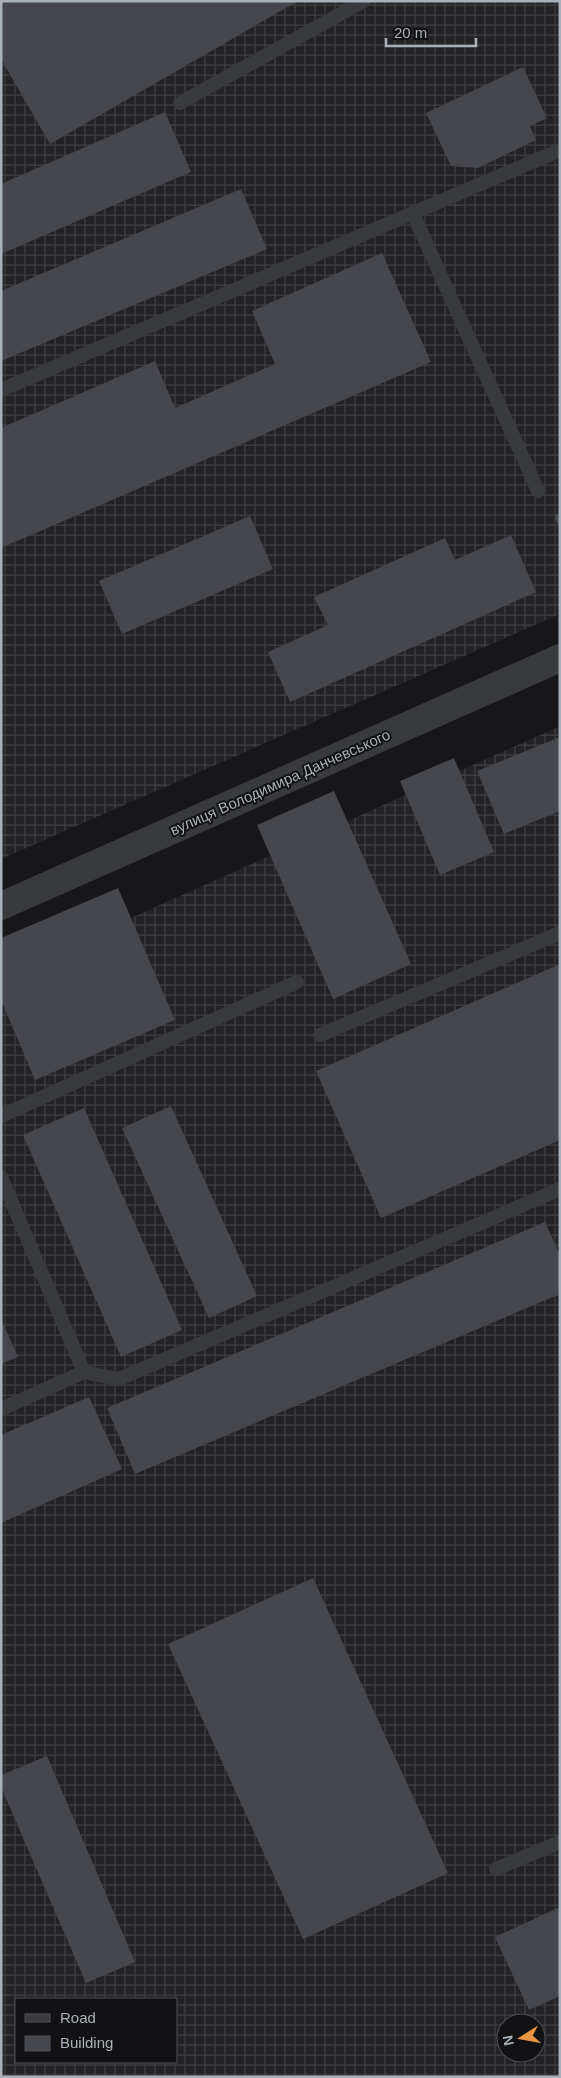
<svg xmlns="http://www.w3.org/2000/svg" width="561" height="2078" font-family="Arial,sans-serif">
<style>
.industrial{fill:url(#industrial-grid);fill-rule:evenodd}
.building{fill:#46474c}
.lines{fill:none;stroke-linecap:round;stroke-linejoin:round}
.service{stroke:#383a3d;stroke-width:14}
.tertiary{stroke:#383a3d;stroke-width:28}
.labels{text-anchor:middle;dominant-baseline:central;stroke-width:4;stroke-linejoin:round;paint-order:stroke}
.street-label{font-size:15px;fill:#aab0b8;stroke:#121214}
</style>
<defs>
<pattern id="industrial-grid" width="8" height="8" patternUnits="userSpaceOnUse" patternTransform="scale(1.25)"><rect width="8" height="8" fill="#232326"/><path d="M0 4h8M4 0v8" fill="none" stroke="#404043"/></pattern>
</defs>
<rect width="100%" height="100%" fill="#171719"/>
<g class="industrial">
<polygon points="1,1 560,1 560,614 1,859"/>
<path d="M560,726V2077H1V976ZM16,1999H176V2062H16ZM506,2023H536V2053H506Z"/>
</g>
<g class="building">
<polygon points="1,1 298,1 50,144 1,59"/>
<polygon points="523,67 547,118 530,126 536,140 478,168 451,166 426,113"/>
<polygon points="165,112 191,172 1,254 1,184"/>
<polygon points="241,189 267,249 1,361 1,291"/>
<polygon points="382,253 431,362 1,548 1,428 155,361 175,408 275,364 252,311"/>
<polygon points="560,513 560,530 554,515"/>
<polygon points="250,516 273,569 122,634 99,581"/>
<polygon points="511,535 536,592 290,702 268,652 328,625 314,597 445,538 455,560"/>
<polygon points="560,737 560,811 504,834 477,771"/>
<polygon points="454,758 494,852 440,875 400,781"/>
<polygon points="334,791 411,964 333,999 257,825"/>
<polygon points="118,888 175,1020 35,1080 1,1000 1,938"/>
<polygon points="560,964 560,1140 381,1218 316,1071"/>
<polygon points="171,1106 257,1296 209,1318 122,1128"/>
<polygon points="84,1108 182,1330 121,1357 23,1135"/>
<polygon points="545,1222 560,1255 560,1294 135,1474 107,1408"/>
<polygon points="1,1319 18,1357 1,1364"/>
<polygon points="89,1397 122,1469 1,1523 1,1435"/>
<polygon points="313,1578 448,1873 303,1939 168,1644"/>
<polygon points="47,1756 135,1962 86,1983 1,1787 1,1775"/>
<polygon points="560,1907 560,1996 529,2010 495,1937"/>
</g>
<g class="lines">
<g class="service">
<polyline points="180,103 364,1"/>
<polyline points="413,214 538,491"/>
<polyline points="1,390 560,150"/>
<polyline points="320,1035 560,933"/>
<polyline points="1,1116 297,982"/>
<polyline points="1,1177 84,1372"/>
<polyline points="1,1409 84,1372 119,1379 560,1189"/>
<polyline points="496,1869 560,1842"/>
</g>
<polyline class="tertiary" points="1,906 560,658"/>
</g>
<g class="labels">
<g class="street-label">
<text transform="translate(280 782) rotate(-24)">вулиця Володимира Данчевського</text>
</g>
</g>
<rect width="561" height="2078" fill="none" stroke="#aab0b8" stroke-width="5"/>
<rect x="15" y="1998" width="162" height="65" fill="#121214" stroke="#4f5156"/>
<rect x="25" y="2014" width="25" height="8" fill="#383a3d" stroke="#4f5156"/>
<text x="60" y="2023" font-size="15" fill="#aab0b8">Road</text>
<rect x="25" y="2036" width="25" height="15" fill="#46474c" stroke="#4f5156"/>
<text x="60" y="2048" font-size="15" fill="#aab0b8">Building</text>
<g transform="translate(521 2038) rotate(259)"><circle r="24" fill="#121214" stroke="#4f5156"/>
<path d="M0-4L9 19L0 12L-9 19Z" fill="#e59643"/>
<text y="-8" font-size="14" font-weight="bold" text-anchor="middle" fill="#aab0b8">N</text>
</g>
<path d="M386 38v8h90v-8" fill="none" stroke="#aab0b8" stroke-width="2.5"/>
<text x="394" y="38" font-size="15" fill="#aab0b8" stroke="#121214" stroke-width="4" paint-order="stroke">20 m</text>
</svg>
